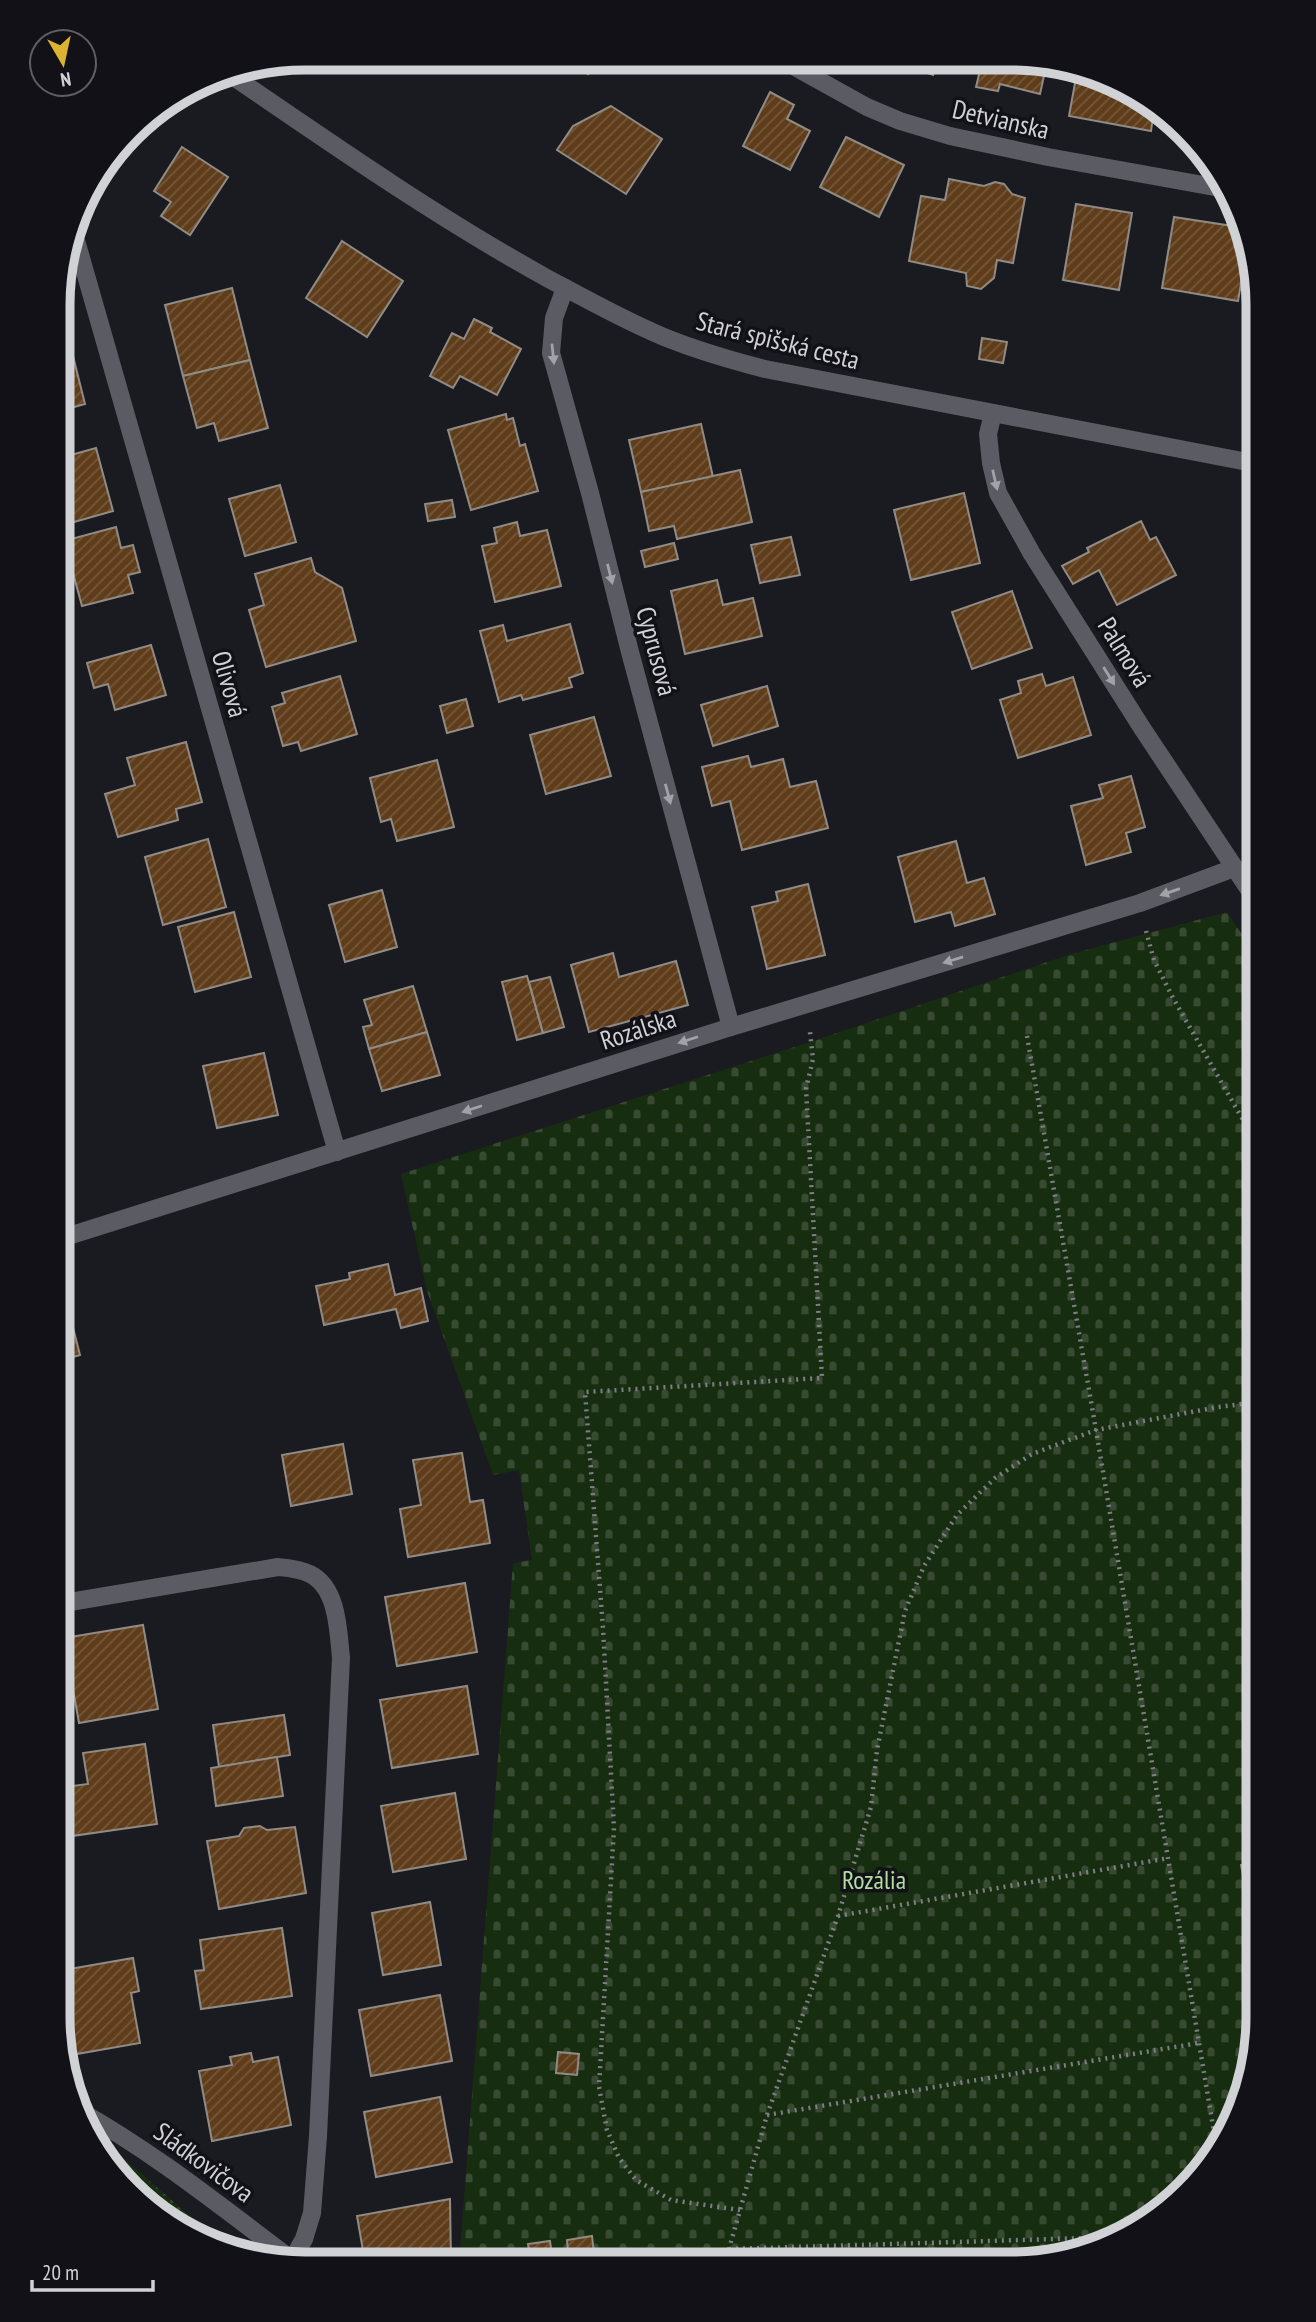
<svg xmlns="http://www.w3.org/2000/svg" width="1316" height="2322" font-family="'PT Sans Narrow',sans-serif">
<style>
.grass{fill:url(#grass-dots)}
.cemetery{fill:url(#cemetery-stones)}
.building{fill:url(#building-hatch);stroke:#918b85;stroke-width:2}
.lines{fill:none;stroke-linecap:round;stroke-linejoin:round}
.path{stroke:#7e7f84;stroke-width:4.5;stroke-dasharray:2 5;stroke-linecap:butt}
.minor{stroke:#5b5c63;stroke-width:18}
.oneway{fill:#a2a3a8}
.labels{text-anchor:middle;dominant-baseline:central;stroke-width:7;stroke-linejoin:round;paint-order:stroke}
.street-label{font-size:26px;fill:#d1d2d6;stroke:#111117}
.park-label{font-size:26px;fill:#afdfa1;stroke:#111117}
.rim{fill:none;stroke:#d1d2d6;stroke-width:9}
</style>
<defs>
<pattern id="grass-dots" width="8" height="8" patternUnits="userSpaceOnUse" patternTransform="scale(1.75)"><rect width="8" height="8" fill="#172d10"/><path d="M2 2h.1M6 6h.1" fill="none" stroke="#384b32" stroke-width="1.8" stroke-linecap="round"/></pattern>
<pattern id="cemetery-stones" width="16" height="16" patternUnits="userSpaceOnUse" patternTransform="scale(1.75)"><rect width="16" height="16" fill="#172d10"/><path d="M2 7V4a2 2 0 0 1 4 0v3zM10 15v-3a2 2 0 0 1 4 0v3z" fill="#384b32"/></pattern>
<pattern id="building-hatch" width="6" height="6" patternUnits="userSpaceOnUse" patternTransform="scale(1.75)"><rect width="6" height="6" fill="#5f3d1a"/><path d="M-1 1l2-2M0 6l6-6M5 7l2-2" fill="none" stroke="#75583b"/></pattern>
</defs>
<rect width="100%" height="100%" fill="#1a1a21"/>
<polygon class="grass" points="91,2136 120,2155 216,2239 154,2213 100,2155"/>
<polygon class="cemetery" points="1227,912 1258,959 1258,2033 1240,2111 1207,2168 1161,2213 1091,2251 1011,2264 459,2263 513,1563 532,1560 519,1470 493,1475 427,1291 401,1174 813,1041 1071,954"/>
<g class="building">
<polygon points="568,59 599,60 588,74"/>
<polygon points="908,61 939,62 933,75 907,65"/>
<polygon points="982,62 1047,62 1040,94 1000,84 998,91 976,87"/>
<polygon points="1077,72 1154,109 1151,131 1069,116"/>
<polygon points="770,92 794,105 787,119 810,131 790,170 743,146"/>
<polygon points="611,106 662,139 626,194 557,150 573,126"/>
<polygon points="846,137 904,165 879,217 820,187"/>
<polygon points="182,147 228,177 190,235 161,216 171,202 154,191"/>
<polygon points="949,179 984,186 995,182 1004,184 1012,194 1025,198 1013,263 997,260 994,278 981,289 967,286 966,273 909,261 921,196 945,200"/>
<polygon points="1076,204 1132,213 1119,290 1063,280"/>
<polygon points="1174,217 1245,228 1248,243 1238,301 1162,288"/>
<polygon points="342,241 403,281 367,337 306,298"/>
<polygon points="232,288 250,360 183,376 165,305"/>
<polygon points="474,319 492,328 490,332 521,349 497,395 460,376 453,388 430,376 452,333 464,339"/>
<polygon points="982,338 1007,342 1003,363 979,359"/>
<polygon points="69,340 85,404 60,411 60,343"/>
<polygon points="250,360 268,428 219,441 214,423 197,428 183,376"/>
<polygon points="506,414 507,420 513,418 520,446 525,444 538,491 471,510 448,430"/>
<polygon points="701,424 713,477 641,492 629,440"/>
<polygon points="96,448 113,511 60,526 60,458"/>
<polygon points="740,470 752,522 677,539 674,526 649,531 641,492"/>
<polygon points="280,485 296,542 245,556 229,499"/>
<polygon points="964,493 980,563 911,580 894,510"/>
<polygon points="452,500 455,517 428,521 425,504"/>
<polygon points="1141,521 1150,540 1156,537 1176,575 1117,605 1099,570 1073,584 1062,566 1089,552 1087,548"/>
<polygon points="517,522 520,536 547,530 561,586 495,602 482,546 497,543 494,528"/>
<polygon points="116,527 121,548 133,545 140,572 128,575 133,593 82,606 70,562 59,564 60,542"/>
<polygon points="791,537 800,575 760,583 751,545"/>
<polygon points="674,543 678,559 645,567 641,551"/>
<polygon points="311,558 315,572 342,588 356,641 266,667 249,610 264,605 255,574"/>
<polygon points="717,580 723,605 753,598 762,636 685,654 671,591"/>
<polygon points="1012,591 1032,648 972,669 952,612"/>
<polygon points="570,624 583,673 569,678 572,687 523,700 521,695 499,702 480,631 503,625 507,641"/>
<polygon points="151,645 166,695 115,710 108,684 94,688 87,663"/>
<polygon points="1042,674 1046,686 1073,677 1091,735 1018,758 1000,700 1021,693 1018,681"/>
<polygon points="340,676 357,734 301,751 298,742 283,746 272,707 285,703 282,693"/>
<polygon points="767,686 778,726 713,746 701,705"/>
<polygon points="466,699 473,726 447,733 440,706"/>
<polygon points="594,717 611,776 546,794 530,735"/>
<polygon points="186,742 202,802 176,809 178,820 118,837 105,794 135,785 127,758"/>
<polygon points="748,756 751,767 783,759 790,787 816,781 828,828 742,850 730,801 712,806 702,767"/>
<polygon points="437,760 454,827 397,841 391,819 381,822 370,778"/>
<polygon points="1131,776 1145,827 1126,833 1131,852 1086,865 1071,806 1103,798 1099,785"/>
<polygon points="208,839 226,907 163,925 145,857"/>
<polygon points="956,841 967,883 984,878 995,914 955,926 951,912 915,922 898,857"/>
<polygon points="808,884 825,955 767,969 752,907 778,901 776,892"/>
<polygon points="382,890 397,947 345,962 329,905"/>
<polygon points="234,912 251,977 195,992 178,927"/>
<polygon points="613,953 619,977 676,961 688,1005 589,1032 571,965"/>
<polygon points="527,976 543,1033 517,1040 502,982"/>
<polygon points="550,977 564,1027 543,1033 529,982"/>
<polygon points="413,986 427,1032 369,1049 363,1027 372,1025 364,1000"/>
<polygon points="427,1032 440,1075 382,1091 369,1049"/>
<polygon points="264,1053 278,1115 217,1128 203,1066"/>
<polygon points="388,1264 395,1295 421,1288 428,1321 401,1328 396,1309 324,1325 316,1286 350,1279 349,1273"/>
<polygon points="64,1292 80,1355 59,1361 59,1294"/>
<polygon points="343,1444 352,1494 291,1506 282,1455"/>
<polygon points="462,1453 470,1502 483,1500 490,1543 408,1557 400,1509 421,1505 413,1460"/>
<polygon points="465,1583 477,1652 397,1666 385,1597"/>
<polygon points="143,1625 158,1709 79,1723 64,1638"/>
<polygon points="467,1686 478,1754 392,1768 380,1700"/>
<polygon points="284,1715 290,1755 219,1767 213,1725"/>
<polygon points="145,1744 157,1824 72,1836 65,1787 88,1784 83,1753"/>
<polygon points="277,1757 283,1796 216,1806 211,1768"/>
<polygon points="455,1793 466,1859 393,1872 381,1806"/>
<polygon points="260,1826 267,1830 295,1827 306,1893 219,1909 207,1841 239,1836 244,1828"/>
<polygon points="1258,1862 1258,1883 1245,1885 1241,1865"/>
<polygon points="430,1902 441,1965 383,1975 372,1913"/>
<polygon points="282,1928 292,1996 201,2009 195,1971 204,1970 200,1940"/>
<polygon points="133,1958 139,1991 131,1993 140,2043 71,2055 58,1971"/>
<polygon points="440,1995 452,2061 371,2076 359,2010"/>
<polygon points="558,2052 579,2054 577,2075 556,2073"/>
<polygon points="251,2053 253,2062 278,2057 291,2125 212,2141 199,2071 232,2065 230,2057"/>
<polygon points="440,2097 452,2162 376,2177 364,2112"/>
<polygon points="450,2199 451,2263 365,2262 357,2216"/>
<polygon points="592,2236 595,2262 569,2263 567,2240"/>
<polygon points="550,2241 553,2263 531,2263 528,2244"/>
</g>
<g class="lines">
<g class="path">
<polyline points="1146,931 1154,960 1173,998 1258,1146"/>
<polyline points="1027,1036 1096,1430 1217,2150"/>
<polyline points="838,1916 1169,1858"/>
<polyline points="767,2115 1199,2043"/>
<polyline points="740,2210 671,2200 636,2180 619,2158 607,2130 599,2087 614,1828 603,1628 585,1392 822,1378 806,1089 813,1059 810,1032"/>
<polyline points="729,2249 1118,2237"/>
<polyline points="725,2263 767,2115 838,1916 871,1807 877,1750 905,1611 924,1566 957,1515 995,1478 1032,1454 1096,1430 1218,1407 1258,1402"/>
</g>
<g class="minor">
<polyline points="784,61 867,107 900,121 950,136 1048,157 1220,188"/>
<path d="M228,73C332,144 435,216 545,277C584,298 623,320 664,337C696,350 730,360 765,369L1258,464"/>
<polyline points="73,230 337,1152"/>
<polyline points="565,288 554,318 551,353 590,493 630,652 731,1027"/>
<polyline points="993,413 988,434 991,463 998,493 1032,554 1142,728 1258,903"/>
<polyline points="59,1239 731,1027 1140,903 1234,868"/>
<path d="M58,1604L278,1567C288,1568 300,1569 310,1574C338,1588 338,1630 341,1658L318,2136L312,2213L304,2239L292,2260"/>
<path d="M78,2110C155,2153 224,2209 295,2262"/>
</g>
</g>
<defs><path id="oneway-solid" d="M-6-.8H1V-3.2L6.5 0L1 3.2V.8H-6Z" transform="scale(1.75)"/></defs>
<g class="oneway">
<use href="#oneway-solid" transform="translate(553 354) rotate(84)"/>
<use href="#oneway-solid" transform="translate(995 480) rotate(77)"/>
<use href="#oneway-solid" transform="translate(610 574) rotate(76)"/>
<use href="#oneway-solid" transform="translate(1109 676) rotate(58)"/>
<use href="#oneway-solid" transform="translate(668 794) rotate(75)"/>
<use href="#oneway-solid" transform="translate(1170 892) rotate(161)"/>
<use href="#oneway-solid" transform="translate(953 960) rotate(163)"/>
<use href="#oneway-solid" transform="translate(688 1040) rotate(162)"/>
<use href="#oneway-solid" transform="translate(472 1109) rotate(162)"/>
</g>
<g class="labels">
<g class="street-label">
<text transform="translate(1001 119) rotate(13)">Detvianska</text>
<text transform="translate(778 340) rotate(14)">Stará spišská cesta</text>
<text transform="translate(657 651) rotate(75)">Cyprusová</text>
<text transform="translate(1125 652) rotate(58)">Palmová</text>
<text transform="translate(230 684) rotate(74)">Olivová</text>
<text transform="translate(638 1029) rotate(-18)">Rozálska</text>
<text transform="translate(204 2162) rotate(36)">Sládkovičova</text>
</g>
<g class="park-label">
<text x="874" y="1879">Rozália</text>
</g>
</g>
<path d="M0 0H1316V2322H0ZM305 70H1011A235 235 0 0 1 1246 305V2017A235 235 0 0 1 1011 2252H305A235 235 0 0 1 70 2017V305A235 235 0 0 1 305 70Z" fill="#111117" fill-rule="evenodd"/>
<path class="rim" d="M305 70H1011A235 235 0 0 1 1246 305V2017A235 235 0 0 1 1011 2252H305A235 235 0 0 1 70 2017V305A235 235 0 0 1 305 70Z"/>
<g transform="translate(63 63) rotate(171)"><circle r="33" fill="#111117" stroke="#5e5e63" stroke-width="2"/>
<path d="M0-5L12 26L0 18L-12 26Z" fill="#dcb233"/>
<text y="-10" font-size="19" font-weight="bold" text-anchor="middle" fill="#d1d2d6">N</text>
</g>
<path d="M32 2280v10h121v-10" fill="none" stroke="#d1d2d6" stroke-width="3.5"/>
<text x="42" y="2280" font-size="21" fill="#d1d2d6" stroke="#111117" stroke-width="5" paint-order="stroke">20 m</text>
</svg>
